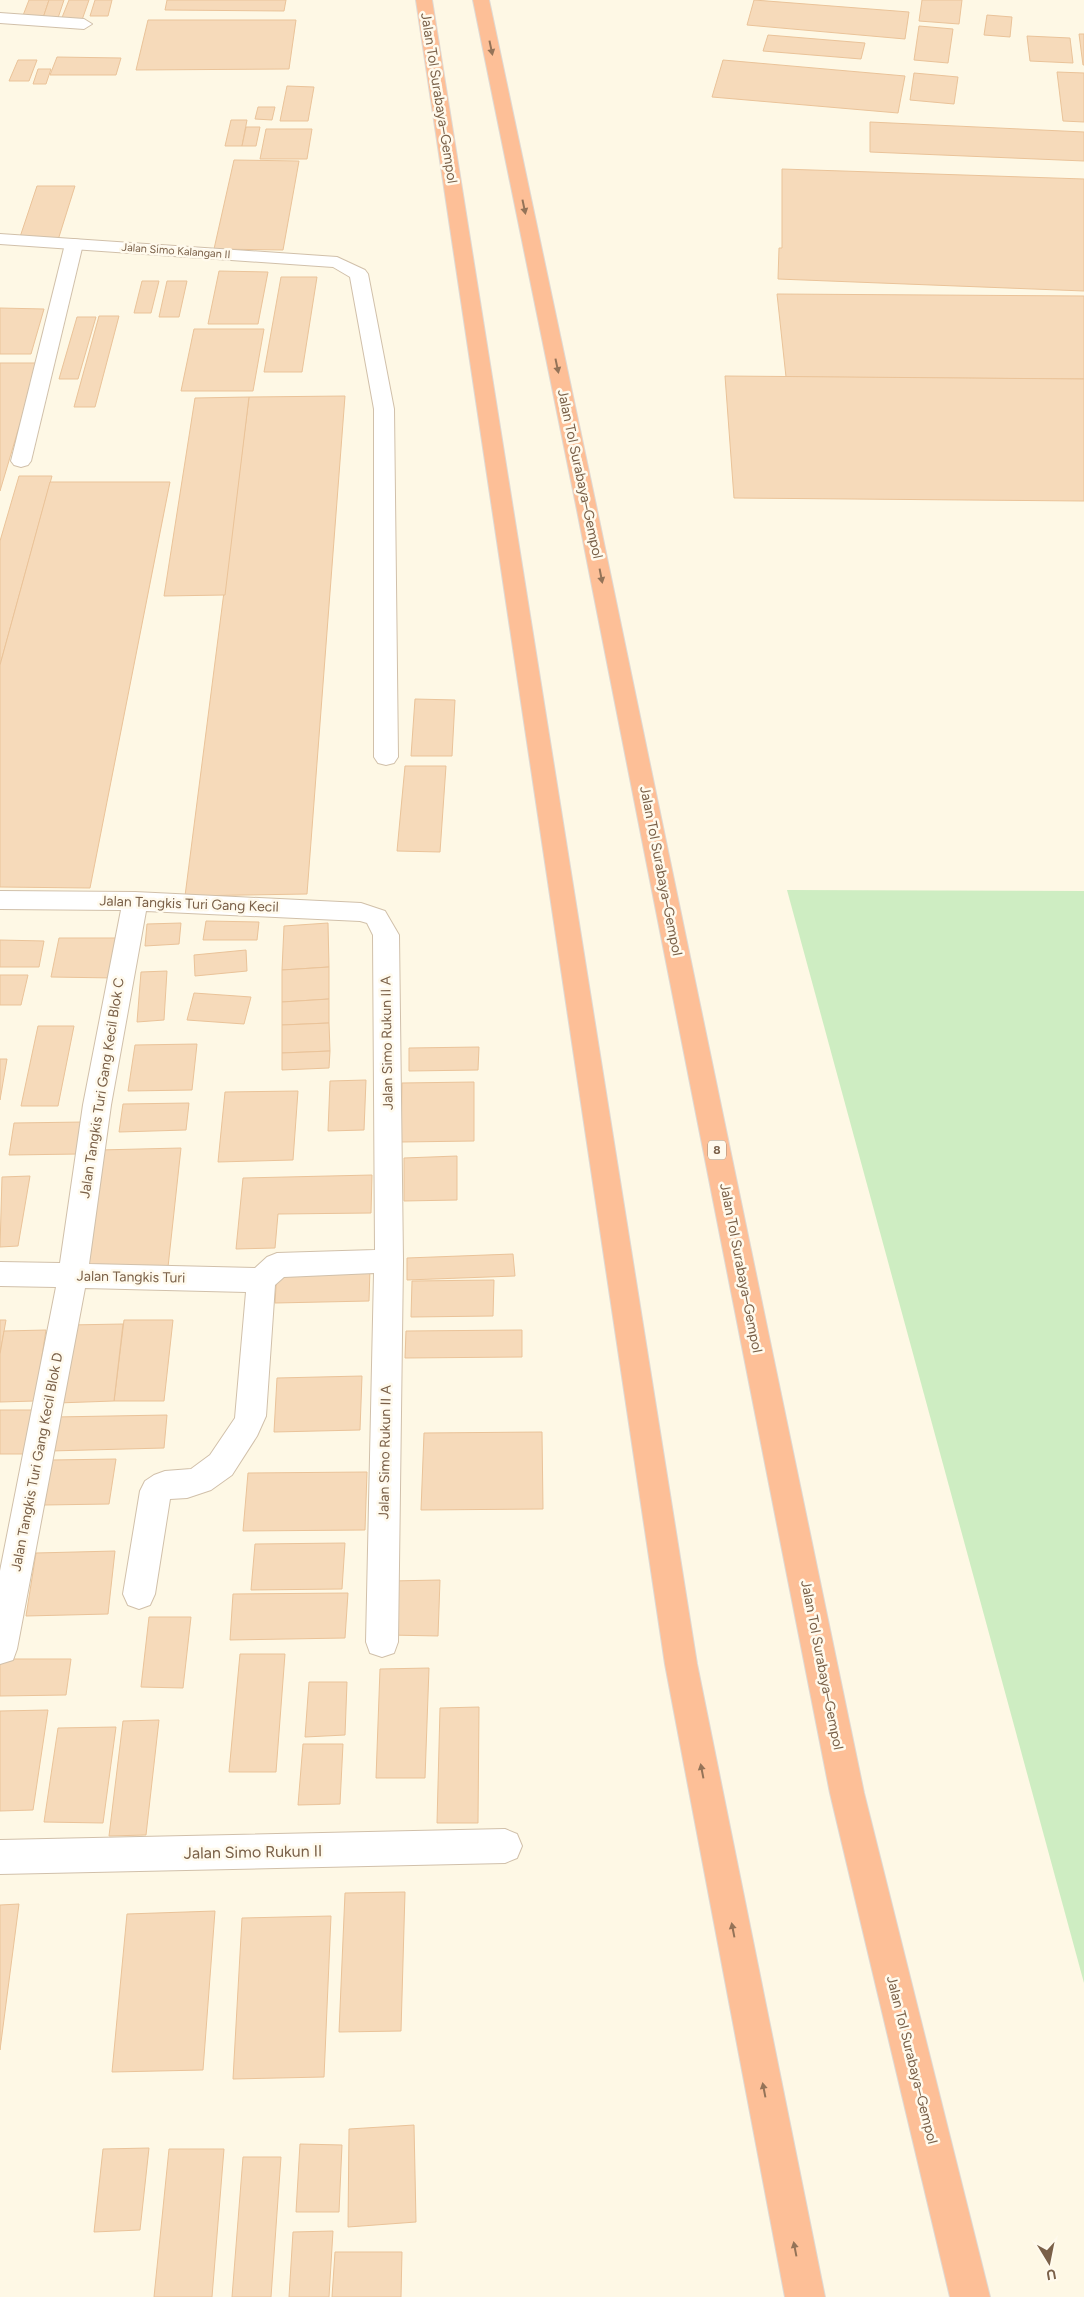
<svg xmlns="http://www.w3.org/2000/svg" width="1084" height="2297" font-family="Figtree,sans-serif">
<style>
.green{fill:#ceedc2}
.building{fill:#f6daba;stroke:#eac399}
.lines{fill:none;stroke-linecap:round;stroke-linejoin:round}
.lane-casing{stroke:#d1c0aa;stroke-width:2}
.street-casing{stroke:#d1c0aa;stroke-width:2}
.highway-casing{stroke:#dfd9d3;stroke-width:2}
.lane{fill:#fff;fill-rule:evenodd}
.street{fill:#fff;fill-rule:evenodd}
.highway{fill:#fdbf97;fill-rule:evenodd}
.oneway{fill:#947358}
.labels{text-anchor:middle;dominant-baseline:central;stroke-width:5;stroke-linejoin:round;paint-order:stroke}
.far-street-label{font-size:11px;fill:#7a6048;stroke:#fffaed}
.shield{fill:#fffaed;stroke:#a28e7a;stroke-width:1}
.shield-label{font-size:12px;font-weight:bold;fill:#7a6048}
.street-label{font-size:14px;fill:#7a6048;stroke:#fffaed}
.near-street-label{font-size:16px;fill:#7a6048;stroke:#fffaed}
</style>
<rect width="100%" height="100%" fill="#fef8e5"/>
<polygon class="green" points="787,890 1084,891 1084,1983"/>
<g class="building">
<polygon points="29,0 49,0 43,18 22,18"/>
<polygon points="49,0 64,0 58,18 43,18"/>
<polygon points="69,0 89,0 82,20 61,20"/>
<polygon points="95,0 112,0 108,16 90,16"/>
<polygon points="167,0 286,0 284,11 165,10"/>
<polygon points="754,0 909,12 905,39 747,25"/>
<polygon points="922,0 962,0 959,24 919,21"/>
<polygon points="987,15 1012,17 1010,37 984,35"/>
<polygon points="148,20 296,20 289,69 136,70"/>
<polygon points="919,26 953,29 948,63 914,60"/>
<polygon points="1079,34 1084,34 1084,65 1083,65"/>
<polygon points="768,35 865,43 861,59 763,51"/>
<polygon points="1027,36 1070,38 1073,63 1030,61"/>
<polygon points="57,57 121,58 116,75 50,75"/>
<polygon points="18,60 37,60 29,81 9,81"/>
<polygon points="723,60 905,76 898,113 712,97"/>
<polygon points="38,69 51,69 46,84 33,84"/>
<polygon points="1057,72 1084,73 1084,122 1063,121"/>
<polygon points="914,73 958,77 954,104 910,100"/>
<polygon points="287,86 314,87 308,121 280,121"/>
<polygon points="258,107 275,107 272,120 255,119"/>
<polygon points="231,120 247,120 242,146 225,146"/>
<polygon points="870,122 1084,132 1084,161 870,152"/>
<polygon points="246,127 260,127 256,146 242,146"/>
<polygon points="266,129 312,129 307,159 260,159"/>
<polygon points="234,160 299,161 283,250 214,249"/>
<polygon points="782,169 1084,179 1084,291 778,279 779,248 782,248"/>
<polygon points="37,186 75,186 58,240 19,240"/>
<polygon points="219,271 268,272 258,324 208,324"/>
<polygon points="281,277 317,277 302,372 264,372"/>
<polygon points="142,281 159,281 151,313 134,313"/>
<polygon points="167,281 187,281 179,317 159,317"/>
<polygon points="777,294 1084,296 1084,379 786,377"/>
<polygon points="0,308 44,309 31,354 0,354"/>
<polygon points="99,316 119,316 95,407 74,407"/>
<polygon points="77,317 96,317 78,379 59,379"/>
<polygon points="194,329 264,329 253,391 181,391"/>
<polygon points="0,363 38,363 0,491"/>
<polygon points="725,376 1084,379 1084,501 734,498"/>
<polygon points="345,396 307,894 185,896 249,397"/>
<polygon points="249,397 225,595 164,596 195,398"/>
<polygon points="19,476 52,476 0,665 0,541"/>
<polygon points="50,482 170,482 90,888 0,887 0,665"/>
<polygon points="415,699 455,700 452,756 411,756"/>
<polygon points="405,766 446,766 440,852 397,851"/>
<polygon points="206,921 259,922 257,940 203,940"/>
<polygon points="181,923 179,944 145,946 147,924"/>
<polygon points="328,923 329,967 282,970 284,926"/>
<polygon points="59,938 123,938 115,978 51,977"/>
<polygon points="0,940 44,941 39,967 0,967"/>
<polygon points="246,950 247,971 195,976 194,955"/>
<polygon points="329,967 329,999 282,1002 282,970"/>
<polygon points="167,971 164,1020 137,1022 141,972"/>
<polygon points="0,975 28,975 21,1005 0,1005"/>
<polygon points="194,993 251,997 244,1024 187,1020"/>
<polygon points="329,999 329,1023 282,1025 282,1002"/>
<polygon points="329,1023 330,1051 282,1053 282,1025"/>
<polygon points="38,1026 74,1026 58,1106 21,1106"/>
<polygon points="197,1044 192,1090 128,1091 135,1045"/>
<polygon points="479,1047 478,1070 409,1071 409,1048"/>
<polygon points="330,1051 329,1068 282,1070 282,1053"/>
<polygon points="0,1059 7,1059 0,1100"/>
<polygon points="366,1080 364,1130 328,1131 330,1081"/>
<polygon points="474,1082 474,1141 401,1142 402,1083"/>
<polygon points="298,1091 293,1160 218,1162 225,1092"/>
<polygon points="189,1103 186,1130 119,1132 123,1104"/>
<polygon points="84,1122 79,1154 9,1155 14,1123"/>
<polygon points="181,1148 168,1267 82,1267 99,1150"/>
<polygon points="457,1156 457,1200 404,1201 404,1158"/>
<polygon points="372,1175 371,1213 278,1214 275,1248 236,1249 243,1178"/>
<polygon points="30,1176 18,1246 0,1247 2,1177"/>
<polygon points="513,1254 515,1276 407,1280 407,1258"/>
<polygon points="370,1268 369,1301 275,1303 277,1270"/>
<polygon points="494,1280 493,1316 411,1317 412,1281"/>
<polygon points="0,1320 6,1320 0,1354"/>
<polygon points="124,1320 173,1320 164,1401 114,1401"/>
<polygon points="123,1324 114,1401 57,1403 69,1325"/>
<polygon points="46,1330 35,1401 0,1402 0,1354 4,1331"/>
<polygon points="522,1330 522,1357 405,1358 406,1331"/>
<polygon points="362,1376 360,1430 274,1432 277,1378"/>
<polygon points="0,1410 33,1410 26,1454 0,1454"/>
<polygon points="167,1415 164,1448 50,1451 55,1417"/>
<polygon points="542,1432 543,1509 421,1510 424,1433"/>
<polygon points="116,1459 109,1504 44,1505 52,1460"/>
<polygon points="367,1472 365,1530 243,1531 248,1473"/>
<polygon points="345,1543 342,1589 251,1590 255,1544"/>
<polygon points="115,1551 108,1614 26,1616 36,1553"/>
<polygon points="440,1580 438,1636 389,1635 391,1581"/>
<polygon points="348,1593 345,1638 230,1640 233,1594"/>
<polygon points="149,1617 191,1617 183,1688 141,1687"/>
<polygon points="240,1654 285,1654 276,1772 229,1772"/>
<polygon points="0,1659 71,1659 66,1695 0,1696"/>
<polygon points="429,1668 425,1778 376,1778 380,1669"/>
<polygon points="309,1682 347,1682 345,1735 305,1737"/>
<polygon points="479,1707 478,1823 437,1823 440,1708"/>
<polygon points="48,1710 33,1810 0,1811 0,1711"/>
<polygon points="159,1720 146,1835 109,1836 123,1721"/>
<polygon points="116,1727 103,1823 44,1822 58,1728"/>
<polygon points="303,1744 343,1744 340,1804 298,1805"/>
<polygon points="405,1892 401,2031 339,2032 345,1893"/>
<polygon points="19,1904 0,2050 0,1905"/>
<polygon points="215,1911 203,2070 112,2072 127,1914"/>
<polygon points="331,1916 324,2077 233,2079 242,1918"/>
<polygon points="414,2125 416,2222 348,2227 349,2129"/>
<polygon points="300,2144 342,2145 339,2212 296,2212"/>
<polygon points="149,2148 140,2230 94,2232 103,2149"/>
<polygon points="169,2149 224,2149 212,2297 154,2297"/>
<polygon points="243,2157 281,2157 271,2297 232,2297"/>
<polygon points="333,2231 329,2297 289,2297 293,2232"/>
<polygon points="335,2252 402,2252 401,2297 332,2297"/>
</g>
<g class="lines">
<g class="lane-casing">
<polygon id="lane" points="74,239 80,240 83,244 31,461 28,465 21,467 14,465 11,461 65,244 68,240"/>
</g>
<g class="street-casing">
<g id="street">
<polygon points="0,13 84,19 92,24 84,29 0,23"/>
<polygon points="0,234 337,257 365,270 368,274 394,409 398,757 394,763 386,765 378,763 374,757 374,409 350,277 333,267 0,244"/>
<path d="M0,891L135,892L361,903L385,911L399,935L403,1261L398,1642L394,1653L382,1657L370,1653L366,1642L374,1273L284,1277L275,1285L266,1416L257,1436L232,1475L211,1490L187,1498L170,1499L155,1594L150,1605L139,1609L128,1605L123,1594L140,1491L145,1481L154,1475L165,1471L191,1469L210,1455L235,1418L246,1292L85,1288L17,1649L13,1660L0,1664V1571L56,1287L0,1286V1262L60,1263L83,1105L121,910L0,909ZM146,911L360,921L367,923L373,935L375,1250L277,1253L267,1257L255,1268L89,1264L111,1105Z"/>
<polygon points="505,1829 517,1834 522,1846 517,1858 505,1863 0,1874 0,1840"/>
</g>
</g>
<g class="highway-casing">
<g id="highway">
<polygon points="416,0 432,0 697,1664 825,2297 785,2297 665,1664"/>
<polygon points="473,0 489,0 596,505 864,1793 990,2297 950,2297 830,1793 576,505"/>
</g>
</g>
<use href="#lane" class="lane"/>
<use href="#street" class="street"/>
<use href="#highway" class="highway"/>
</g>
<defs><path id="oneway-solid" d="M-6-.8H1V-3.2L6.5 0L1 3.2V.8H-6Z" transform="scale(1.25)"/></defs>
<g class="oneway">
<use href="#oneway-solid" transform="translate(491 48) rotate(78)"/>
<use href="#oneway-solid" transform="translate(524 207) rotate(78)"/>
<use href="#oneway-solid" transform="translate(557 366) rotate(78)"/>
<use href="#oneway-solid" transform="translate(601 576) rotate(79)"/>
<use href="#oneway-solid" transform="translate(702 1771) rotate(-101)"/>
<use href="#oneway-solid" transform="translate(733 1930) rotate(-101)"/>
<use href="#oneway-solid" transform="translate(764 2090) rotate(-101)"/>
<use href="#oneway-solid" transform="translate(795 2249) rotate(-101)"/>
</g>
<g class="labels">
<g class="far-street-label">
<text transform="translate(176 251) rotate(4)">Jalan Simo Kalangan II</text>
</g>
<rect class="shield" x="708" y="1140.5" width="18" height="19" rx="4"/>
<g class="shield-label">
<text x="717" y="1150">8</text>
</g>
<g class="street-label">
<text transform="translate(439 98) rotate(81)">Jalan Tol Surabaya–Gempol</text>
<text transform="translate(580 474) rotate(78)">Jalan Tol Surabaya–Gempol</text>
<text transform="translate(661 871) rotate(79)">Jalan Tol Surabaya–Gempol</text>
<text transform="translate(189 904) rotate(2)">Jalan Tangkis Turi Gang Kecil</text>
<text transform="translate(387 1043) rotate(-91)">Jalan Simo Rukun II A</text>
<text transform="translate(102 1088) rotate(-81)">Jalan Tangkis Turi Gang Kecil Blok C</text>
<text transform="translate(741 1268) rotate(79)">Jalan Tol Surabaya–Gempol</text>
<text transform="translate(131 1277) rotate(1)">Jalan Tangkis Turi</text>
<text transform="translate(385 1452) rotate(-89)">Jalan Simo Rukun II A</text>
<text transform="translate(37 1462) rotate(-79)">Jalan Tangkis Turi Gang Kecil Blok D</text>
<text transform="translate(822 1665) rotate(79)">Jalan Tol Surabaya–Gempol</text>
<text transform="translate(912 2060) rotate(76)">Jalan Tol Surabaya–Gempol</text>
</g>
<g class="near-street-label">
<text transform="translate(253 1852) rotate(-1)">Jalan Simo Rukun II</text>
</g>
</g>
<g transform="translate(1049 2262) rotate(170)" stroke="#fffaed" stroke-width="4" paint-order="stroke">
<path d="M0-4L9 19L0 12L-9 19Z" fill="#7a6048"/>
<text y="-8" font-size="14" font-weight="bold" text-anchor="middle" fill="#7a6048">U</text>
</g>
</svg>
